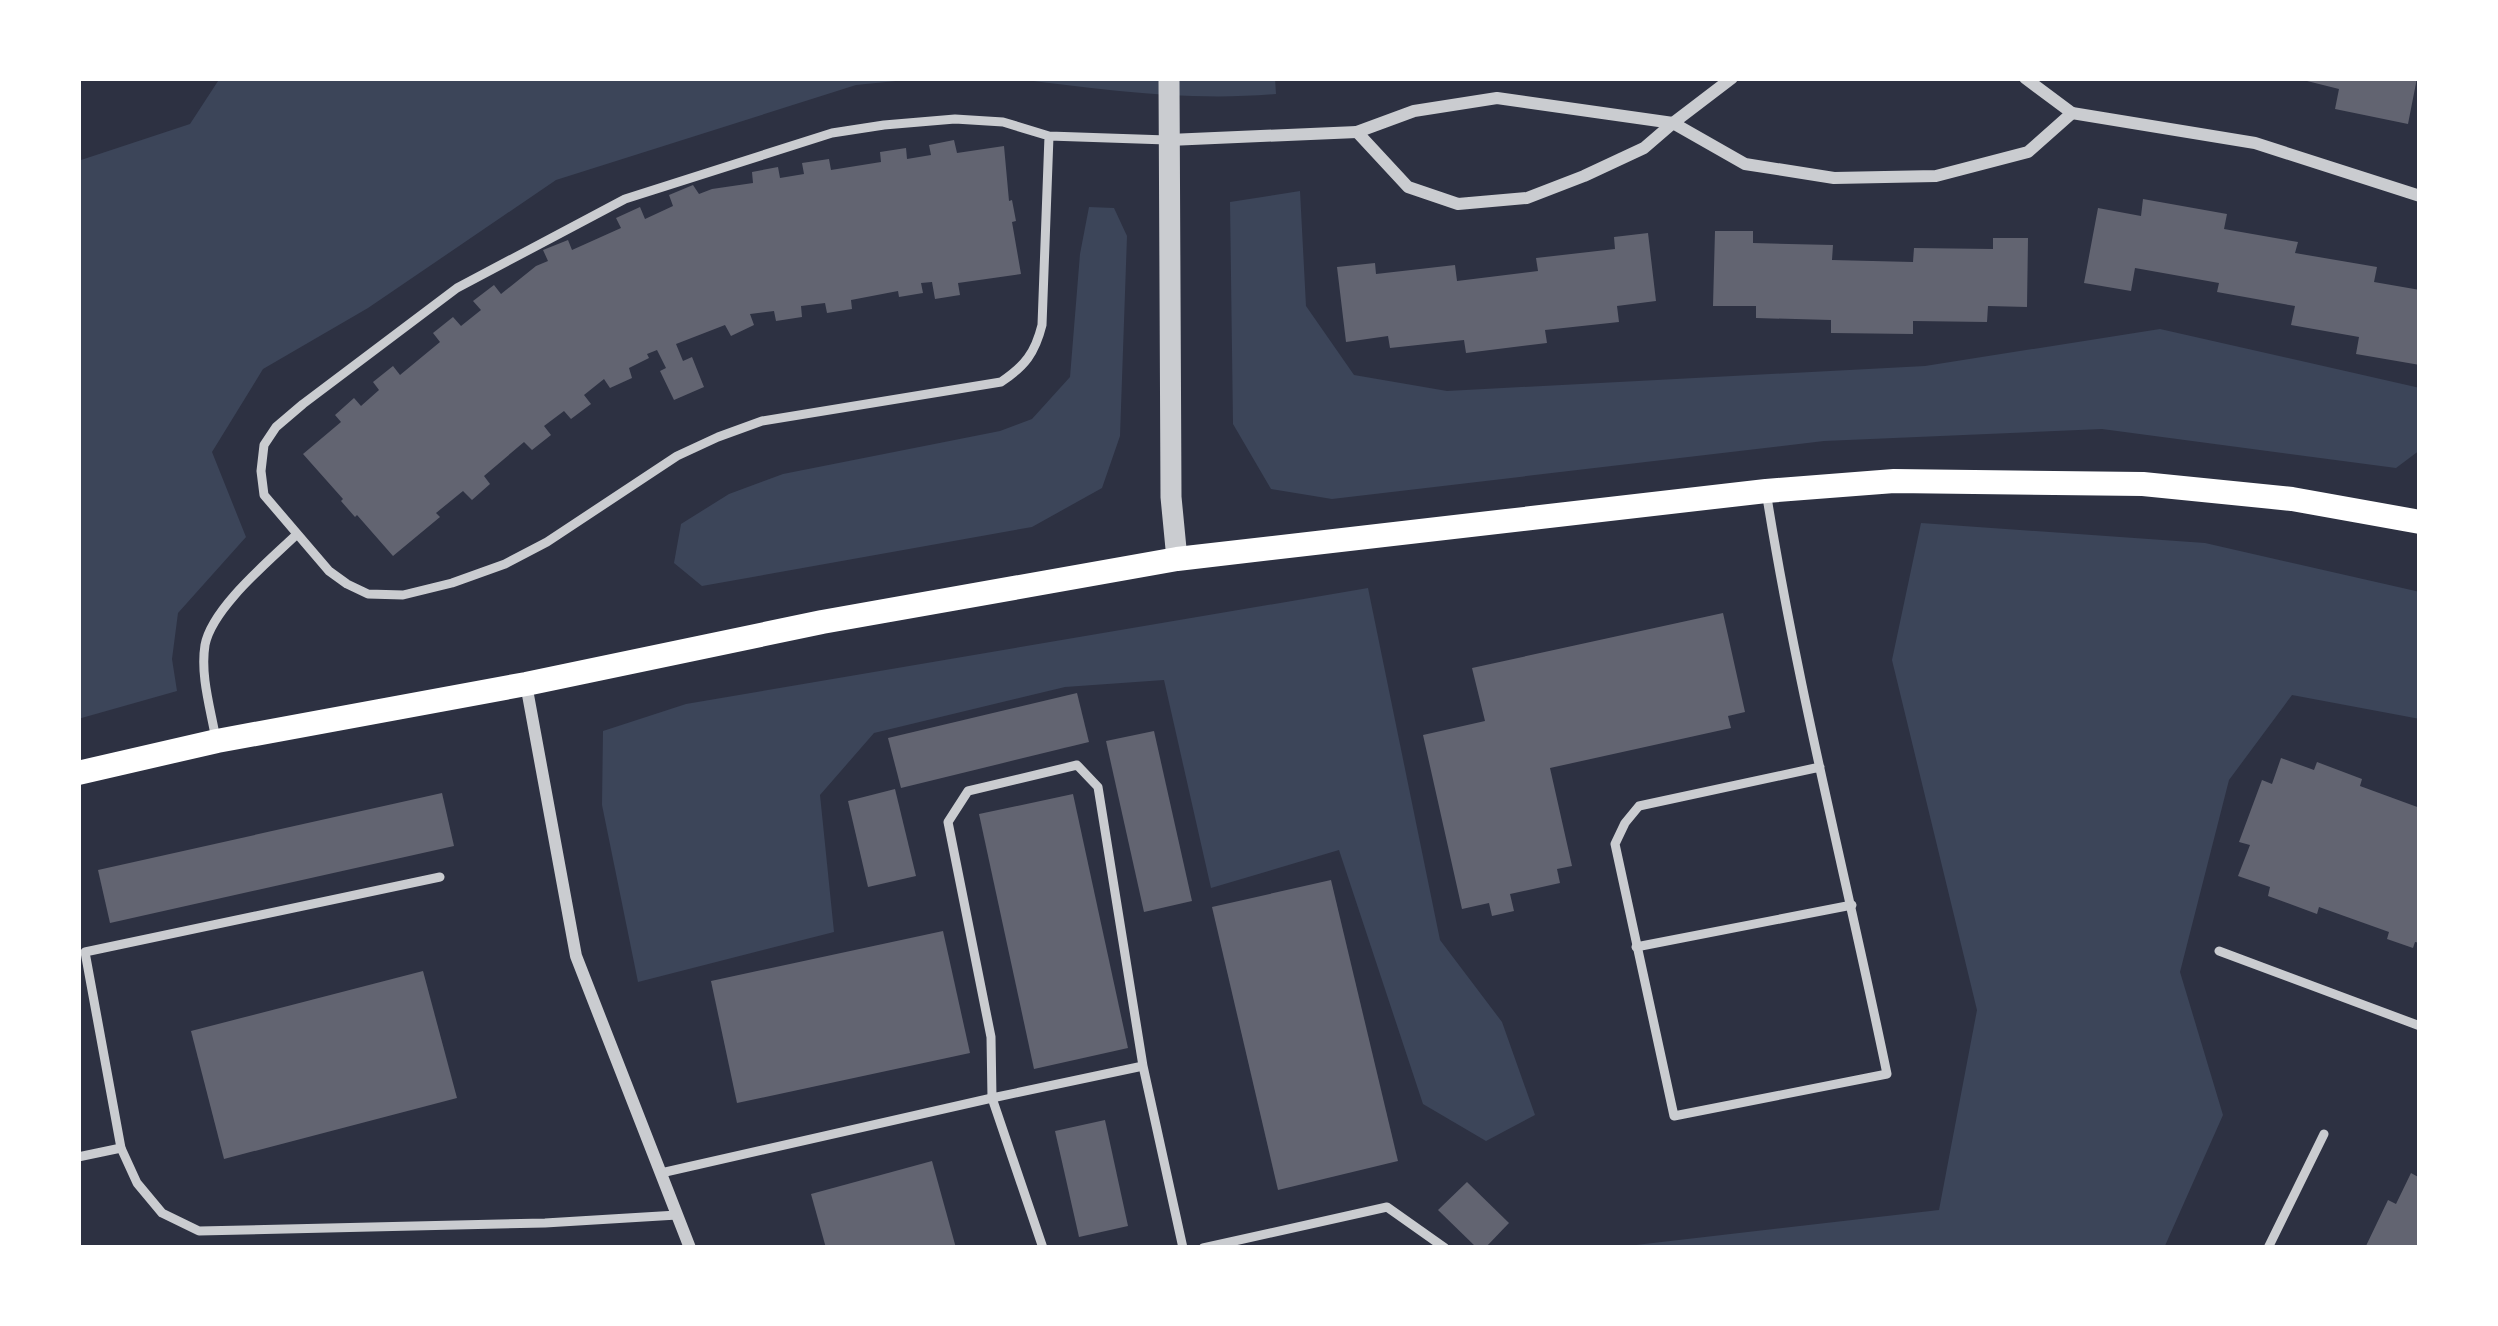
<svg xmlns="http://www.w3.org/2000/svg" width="2498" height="1326" font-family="'IBM Plex Sans',sans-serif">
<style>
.green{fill:#3c4559}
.building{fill:#626471}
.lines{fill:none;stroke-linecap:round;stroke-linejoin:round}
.service{stroke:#caccd0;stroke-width:9}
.minor{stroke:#caccd0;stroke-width:12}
.tertiary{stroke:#caccd0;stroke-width:21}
.secondary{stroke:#fff;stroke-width:24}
</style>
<rect width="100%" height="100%" fill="#2d3142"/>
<g class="green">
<polygon points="220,78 926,78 856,85 556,180 368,308 263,369 212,452 246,537 178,613 172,659 177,691 78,719 78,161 190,124"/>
<path d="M1010,78H1275L1276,94C1187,102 1097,89 1010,78Z"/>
<polygon points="1300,191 1306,306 1354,375 1447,391 1925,366 2160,329 2420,388 2420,450 2396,468 2102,429 1824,441 1332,499 1271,489 1233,424 1230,202"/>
<polygon points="1089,207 1114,208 1127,236 1120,436 1102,488 1032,527 702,586 674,563 681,524 729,494 783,474 1000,431 1032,419 1070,377 1080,254"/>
<polygon points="1921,523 2205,543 2420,592 2420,719 2292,695 2229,780 2180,972 2223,1115 2164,1248 1610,1248 1939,1210 1977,1010 1892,660"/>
<polygon points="1368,588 1440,940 1502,1022 1535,1115 1486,1141 1423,1104 1339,850 1211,888 1164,680 1065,687 874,733 820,795 834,932 638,982 602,805 603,731 686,704"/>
</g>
<g class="building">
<polygon points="2295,78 2417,78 2408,124 2335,109 2339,89"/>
<polygon points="954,140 957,153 1004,146 1009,201 1012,200 1016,221 1012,222 1021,274 958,283 960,295 935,299 932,282 921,283 923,293 899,297 898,291 851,300 852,309 827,313 825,303 801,306 802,317 776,321 774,311 750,314 754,325 731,336 725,325 676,344 683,361 692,357 704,387 674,400 660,371 666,368 657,350 647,354 649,358 629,368 632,378 610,388 604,379 584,395 591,404 571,419 564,411 544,426 551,435 532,450 524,442 484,476 490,484 472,500 463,491 436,513 440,517 393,556 357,515 355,517 341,501 343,499 303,454 341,422 335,415 354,398 361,406 379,390 373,382 393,366 400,375 440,342 433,333 453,317 461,326 481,310 473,301 494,285 501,294 536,266 548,261 543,250 568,240 572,250 621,228 616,218 640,207 645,219 673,206 669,195 693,185 699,194 712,189 753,183 752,172 778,167 780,178 804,174 802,163 829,159 831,170 881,162 880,152 906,148 907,159 931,155 929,145"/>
<polygon points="2143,199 2227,214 2224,229 2298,242 2295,253 2377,267 2374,282 2420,290 2420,365 2356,354 2359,337 2291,325 2295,306 2217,292 2219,283 2135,268 2131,291 2084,283 2098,208 2141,216"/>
<polygon points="1715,231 1753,231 1753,243 1833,245 1832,260 1913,262 1914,248 1993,249 1993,238 2028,238 2027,307 1988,306 1987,322 1913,321 1913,334 1831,333 1831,320 1756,318 1756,306 1713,306"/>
<polygon points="1648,233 1656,301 1617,306 1619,322 1545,330 1547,343 1466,353 1464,340 1390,348 1388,336 1346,342 1337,267 1375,263 1376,274 1455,265 1457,281 1538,271 1536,258 1615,249 1614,237"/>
<polygon points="1723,613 1745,712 1728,716 1731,728 1550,768 1572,866 1557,869 1560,883 1510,894 1514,911 1492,916 1489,903 1462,909 1423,735 1485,721 1472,668"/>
<polygon points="1077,693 1089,742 901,788 888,738"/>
<polygon points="1154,731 1192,901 1144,912 1106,741"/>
<polygon points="2281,758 2314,770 2317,762 2362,779 2360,786 2420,808 2420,943 2415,942 2413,948 2387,939 2389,932 2319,907 2317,914 2268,896 2270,887 2238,876 2250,845 2239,842 2262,780 2272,784"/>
<polygon points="895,789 916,876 868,887 848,801"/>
<polygon points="442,793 454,846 110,923 98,870"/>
<polygon points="1073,794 1128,1048 1034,1069 979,814"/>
<polygon points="1331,880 1398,1161 1278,1190 1212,907"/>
<polygon points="943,931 970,1053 737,1103 711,981"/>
<polygon points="423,971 457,1098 224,1159 191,1031"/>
<polygon points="1105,1120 1128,1226 1079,1237 1055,1131"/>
<polygon points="932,1161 956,1248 826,1248 811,1194"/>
<polygon points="2411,1173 2420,1178 2420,1248 2365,1248 2388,1200 2396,1204"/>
<polygon points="1467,1182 1509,1223 1485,1248 1477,1248 1438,1210"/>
</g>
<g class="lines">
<g class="service">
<path d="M1049,136L1003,122L955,119L884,125L832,133L625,199L457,288L303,404L276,427L264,445L261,471L264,495L329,571L347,584L368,594L403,595L452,583L505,564L547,542L677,456L718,437L762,421L1001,382C1025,366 1035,353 1042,325L1049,136L1167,140"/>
<path d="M1766,491C1797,687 1847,880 1887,1074L1674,1116L1615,844L1625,823L1639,806L1820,767"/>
<path d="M216,740C211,710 200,676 205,645C212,608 269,561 296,535"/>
<polyline points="440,877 85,952 121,1148 137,1183 162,1213 199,1231 545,1223 677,1215"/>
<polyline points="1636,947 1852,905"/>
<polyline points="2219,951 2420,1026"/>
<polyline points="1143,1066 992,1098 991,1037 948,822 968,791 1077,765 1098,787 1143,1066 1183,1248"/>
<polyline points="78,1157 121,1148"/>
<polyline points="661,1173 992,1098 1043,1248"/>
<polyline points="1203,1248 1387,1207 1445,1248"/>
<polyline points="2268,1248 2324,1134"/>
</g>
<g class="minor">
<polyline points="1732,78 1673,123 1745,164 1834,178 1936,176 2028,152 2072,113"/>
<polyline points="2025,78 2072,113 2255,143 2420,196"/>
<polygon points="1497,98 1673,123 1644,148 1584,176 1527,198 1458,204 1408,187 1357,132 1414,111"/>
<polyline points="1169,140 1357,132"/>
<polyline points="526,684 576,956 690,1248"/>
</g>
<polyline class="tertiary" points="1169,78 1171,497 1177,559"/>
<polyline class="secondary" points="78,773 217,741 526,684 822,622 1177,559 1766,491 1894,481 2143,484 2292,499 2420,522"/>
</g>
<rect width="2498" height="1326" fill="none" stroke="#ffffff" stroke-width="162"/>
</svg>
